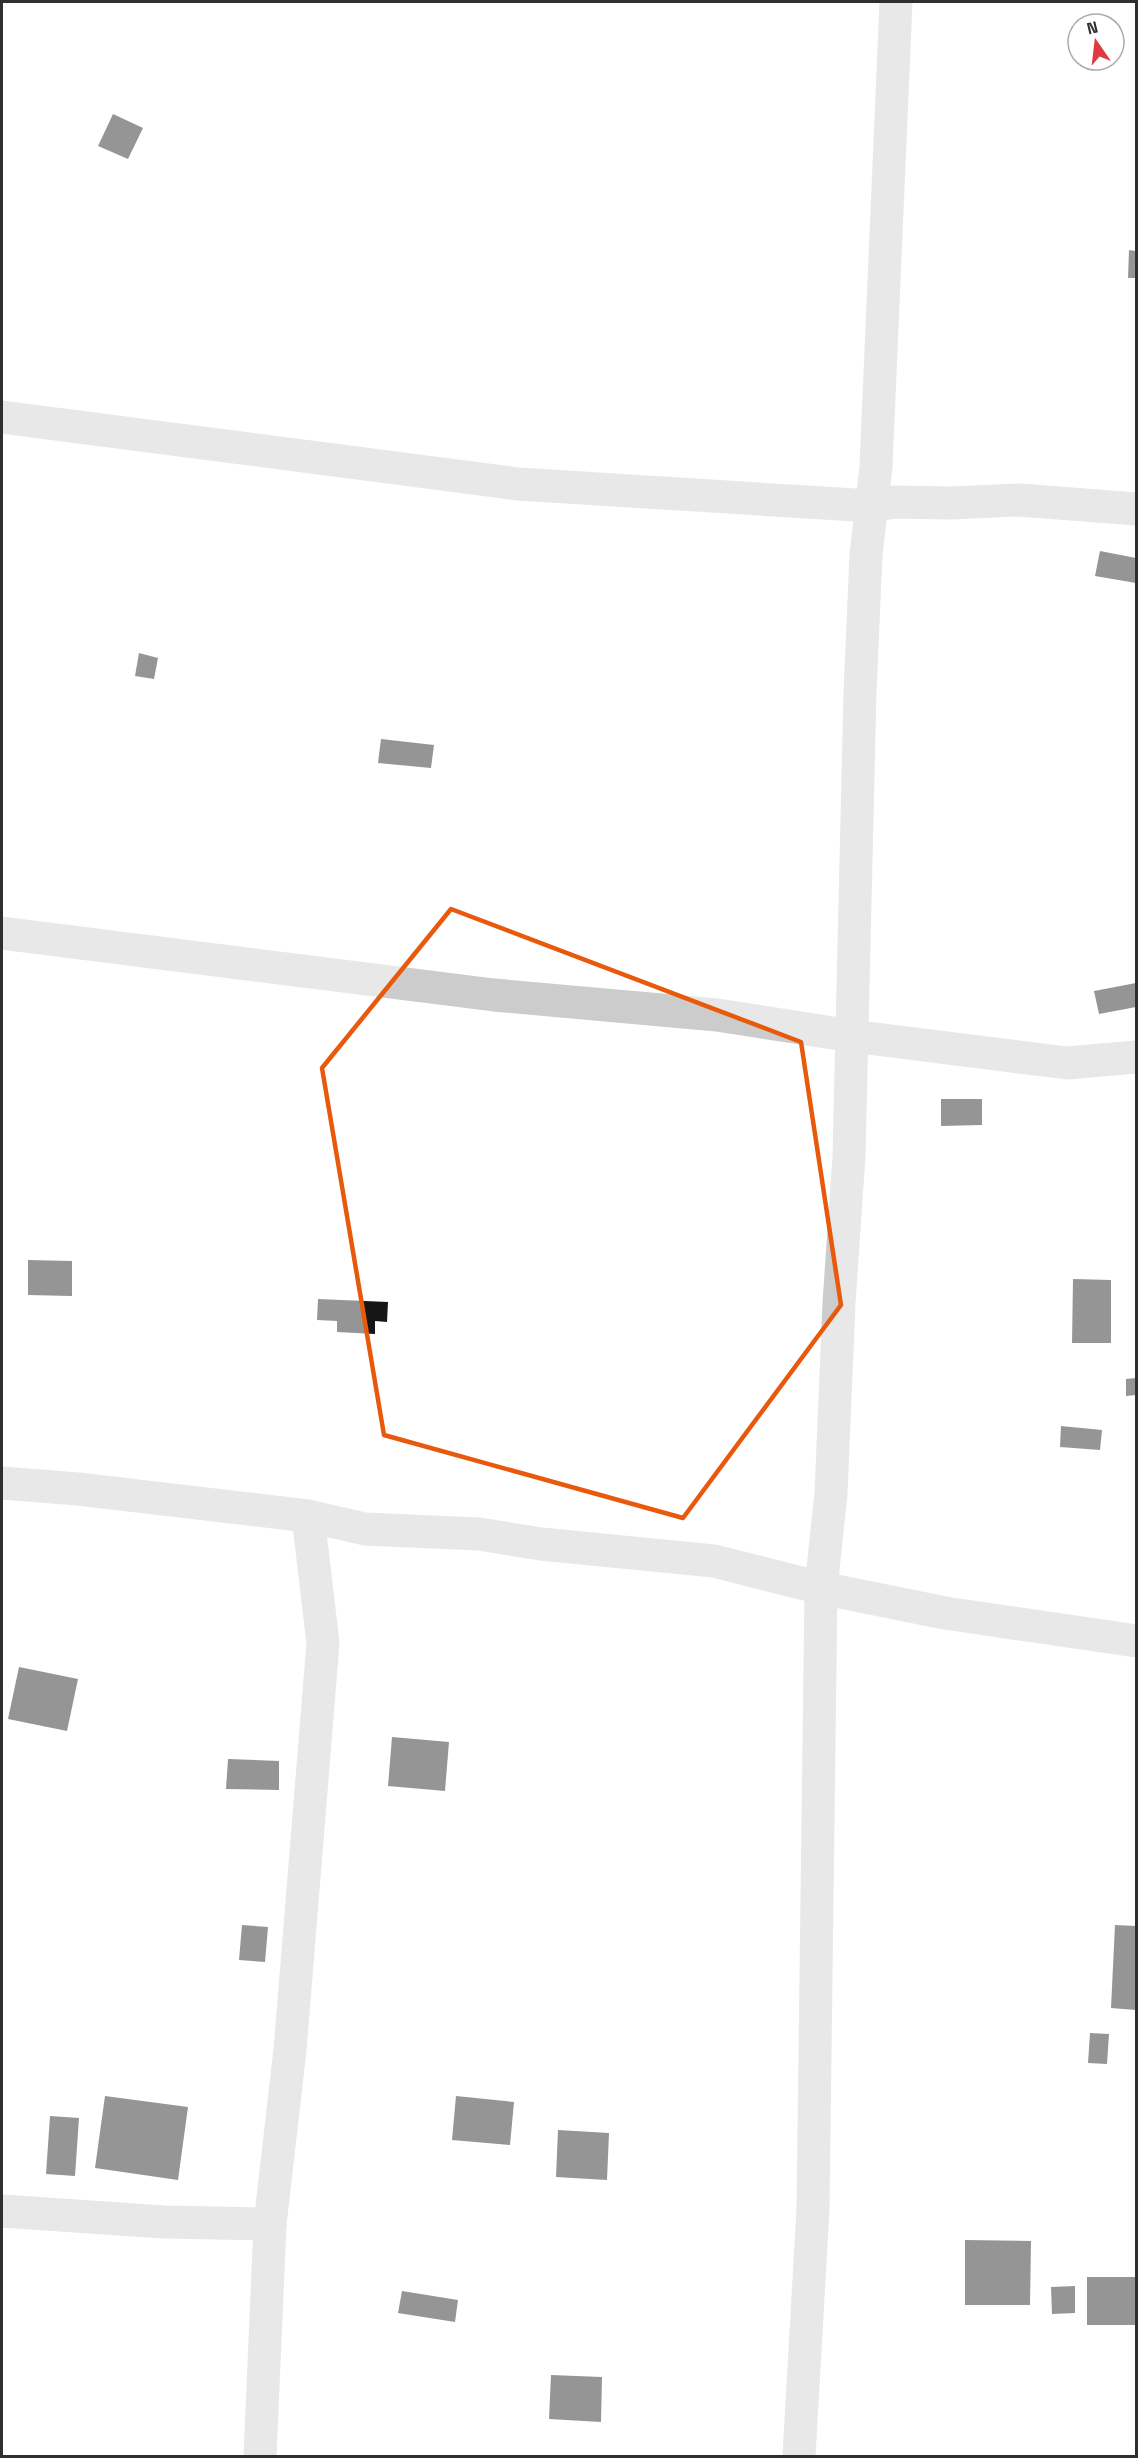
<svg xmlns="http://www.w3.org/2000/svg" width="1138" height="2458" font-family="'Space Grotesk',sans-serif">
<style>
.building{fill:#161616}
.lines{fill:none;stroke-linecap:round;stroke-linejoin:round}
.minor{stroke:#ccc;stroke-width:33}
.marked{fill:none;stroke:#e8590c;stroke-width:4.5;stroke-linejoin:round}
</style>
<rect width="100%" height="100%" fill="#fff"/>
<g class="building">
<polygon points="113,114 143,128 128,159 98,146"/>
<polygon points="1129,250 1136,251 1136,278 1128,278"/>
<polygon points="1100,551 1136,558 1136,583 1095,576"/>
<polygon points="139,653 158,658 154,679 135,676"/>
<polygon points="381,739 434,745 431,768 378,763"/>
<polygon points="1136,983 1136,1007 1099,1014 1094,991"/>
<polygon points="941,1099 982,1099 982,1125 941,1126"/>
<polygon points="28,1260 72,1261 72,1296 28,1295"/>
<polygon points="1073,1279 1111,1280 1111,1343 1072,1343"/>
<polygon points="318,1299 388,1302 387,1322 375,1321 375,1334 337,1332 337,1321 317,1320"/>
<polygon points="1136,1378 1136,1395 1126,1396 1126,1379"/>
<polygon points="1061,1426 1102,1430 1100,1450 1060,1447"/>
<polygon points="19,1667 78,1679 67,1731 8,1719"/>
<polygon points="392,1737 449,1742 445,1791 388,1786"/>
<polygon points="228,1759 279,1761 279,1790 226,1789"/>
<polygon points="242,1925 268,1927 265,1962 239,1960"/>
<polygon points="1115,1925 1136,1926 1136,2010 1111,2008"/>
<polygon points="1090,2033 1109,2034 1107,2064 1088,2063"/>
<polygon points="105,2096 188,2107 178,2180 95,2168"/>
<polygon points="456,2096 514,2102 510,2145 452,2140"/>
<polygon points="50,2116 79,2118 75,2176 46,2174"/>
<polygon points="558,2130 609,2133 607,2180 556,2177"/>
<polygon points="965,2240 1031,2241 1030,2305 965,2305"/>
<rect x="1087" y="2277" width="49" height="48"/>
<polygon points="1075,2286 1075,2313 1052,2314 1051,2287"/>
<polygon points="402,2291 458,2300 455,2322 398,2313"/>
<polygon points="551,2375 602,2377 601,2422 549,2419"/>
</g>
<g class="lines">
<g class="minor">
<polyline points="2,417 518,484 872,506 894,502 951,503 1019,500 1136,509"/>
<polyline points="2,933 494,995 717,1015 852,1036 1067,1063 1136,1057"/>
<polyline points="2,1483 78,1489 308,1516 365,1529 479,1534 541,1544 714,1561 821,1588 945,1613 1136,1641"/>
<polyline points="2,2211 164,2222 270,2224"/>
<polyline points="260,2456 270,2224 290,2050 323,1643 308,1516"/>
<polyline points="799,2456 813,2209 821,1588 831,1493 839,1303 849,1156 860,692 866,555 876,467 896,2"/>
</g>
</g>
<path d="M0 0H1138V2458H0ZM451,909L801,1042L841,1305L683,1518L384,1435L322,1068Z" fill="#fff" fill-opacity=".55" fill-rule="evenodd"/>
<path class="marked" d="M451,909L801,1042L841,1305L683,1518L384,1435L322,1068Z"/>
<rect width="1138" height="2458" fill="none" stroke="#2f2f2f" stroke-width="6"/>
<g transform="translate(1096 42) rotate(346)"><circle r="28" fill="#ffffff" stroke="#acacac" stroke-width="1.5"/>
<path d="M0-4.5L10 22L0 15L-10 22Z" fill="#de3a3f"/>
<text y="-9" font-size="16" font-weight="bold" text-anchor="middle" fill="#2f2f2f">N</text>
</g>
</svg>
